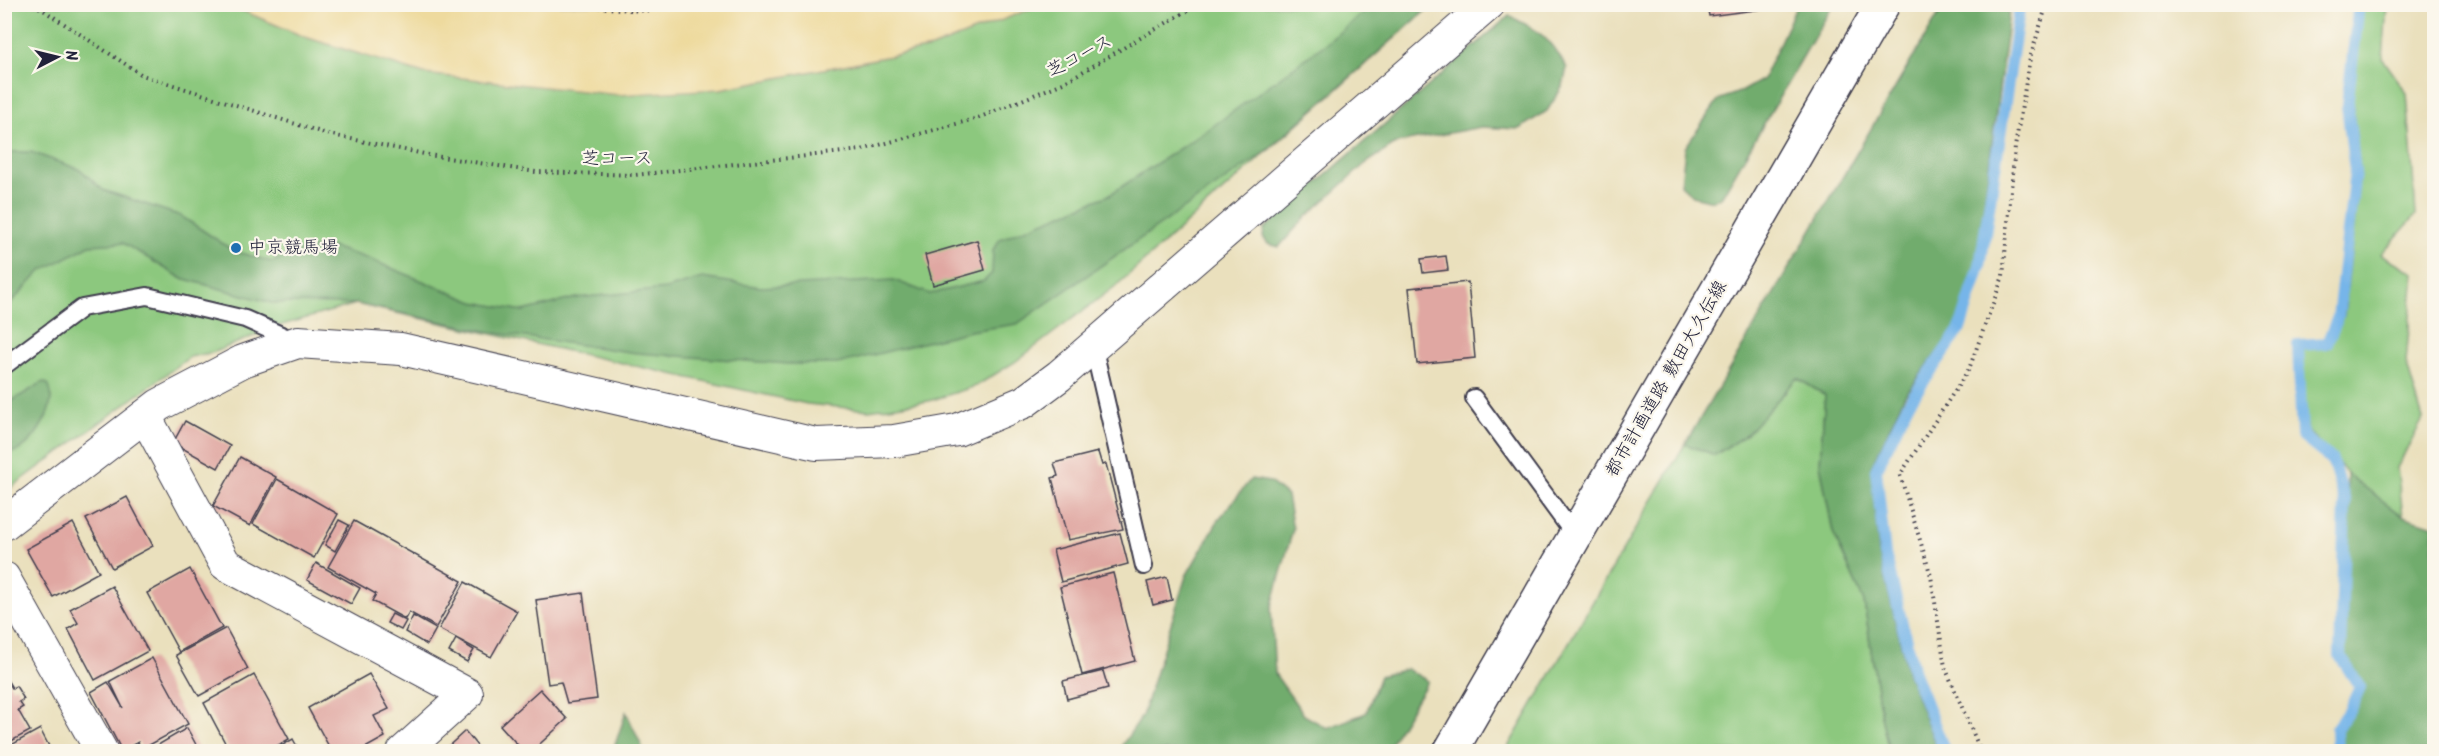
<svg xmlns="http://www.w3.org/2000/svg" width="2439" height="756" font-family="Kalam,'Klee One',sans-serif">
<style>
.green{fill:#8cc87e;stroke:#57755c;stroke-width:1.5}
.forest{fill:#71ac6d;stroke:#4a6754;stroke-width:1.5}
.sand{fill:#eeda9e;stroke:#887e6c;stroke-width:1.5}
.lines{fill:none;stroke-linecap:round;stroke-linejoin:round}
.stream{stroke:#76b5e9;stroke-width:12}
.building{fill:#e0a7a2}
.service-casing{stroke:#403e4e;stroke-width:20}
.minor-casing{stroke:#403e4e;stroke-width:34}
.tertiary-casing{stroke:#403e4e;stroke-width:36}
.path{stroke:#403e4e;stroke-width:4;stroke-dasharray:1.5 4.5;stroke-linecap:butt}
.service{stroke:#fff;stroke-width:16}
.minor{stroke:#fff;stroke-width:32}
.tertiary{stroke:#fff;stroke-width:33}
.poi-dot{fill:#1f6fb2;stroke:#fbf7ec;stroke-width:2}
.labels{text-anchor:middle;dominant-baseline:central;stroke-width:4.5;stroke-linejoin:round;paint-order:stroke}
.street-label{font-size:18px;fill:#22223b;stroke:#fbf7ec}
.poi-label{font-size:18px;fill:#22223b;stroke:#fbf7ec;text-anchor:start}
</style>
<rect width="100%" height="100%" fill="#fbf7ec"/>
<filter id="ink" filterUnits="userSpaceOnUse"><feTurbulence type="fractalNoise" baseFrequency=".0167" numOctaves="2"/><feDisplacementMap in="SourceGraphic" scale="12" xChannelSelector="R" yChannelSelector="G"/><feConvolveMatrix kernelMatrix="1 2 1 2 8 2 1 2 1" color-interpolation-filters="sRGB"/></filter>
<filter id="wash" filterUnits="userSpaceOnUse"><feTurbulence type="fractalNoise" baseFrequency=".008" numOctaves="4" result="noise"/><feDisplacementMap in="SourceGraphic" scale="24" xChannelSelector="R" yChannelSelector="G"/><feGaussianBlur stdDeviation="1.35" result="paint"/><feColorMatrix in="noise" values="0 0 0 0 0 0 0 0 0 0 0 0 0 0 0 0 0 1.4 0 .05"/><feComposite in="paint" operator="in"/></filter>
<g filter="url(#wash)">
<rect width="100%" height="100%" fill="#eae0bd"/>
<g class="green">
<polygon points="5,5 229,5 305,37 424,74 530,85 720,89 931,48 1040,5 1432,5 1117,285 1015,362 976,386 929,401 869,410 807,404 356,304 275,327 215,352 190,357 5,492"/>
<polygon points="2363,5 2387,5 2383,59 2407,93 2416,215 2381,254 2414,273 2406,362 2423,419 2397,468 2403,516 2347,474 2334,457 2307,431 2302,349 2329,348 2344,316 2360,171 2352,102"/>
<polygon points="1797,378 1825,395 1820,464 1833,532 1864,602 1881,716 1889,751 1505,752 1685,444 1715,455 1747,434"/>
</g>
<g class="forest">
<polygon points="1374,4 1432,5 1264,153 1017,324 970,331 837,364 789,364 637,353 496,333 356,304 272,303 181,278 123,243 90,245 41,271 5,309 5,152 31,152 81,170 103,190 181,216 234,251 272,262 293,253 326,245 369,259 474,302 523,311 576,298 666,289 702,278 761,287 894,280 930,294 984,281 992,273 993,250 1000,239 1109,195 1209,129 1324,45"/>
<polygon points="1797,5 1833,5 1722,196 1713,201 1693,196 1681,185 1685,148 1718,100 1742,91 1763,79"/>
<polygon points="1944,5 2010,5 1976,266 1957,326 1904,397 1871,468 1879,553 1908,674 1938,751 1889,751 1881,716 1864,602 1833,532 1820,464 1825,395 1797,378 1747,434 1715,455 1685,444"/>
<path d="M1509,16C1540,30 1549,38 1567,68L1563,86L1547,111L1519,129L1481,127L1397,143L1365,164L1302,221L1279,247L1268,244L1263,237L1264,229Z"/>
<path d="M43,382L48,384C59,404 37,439 19,450C15,452 9,453 5,454V405Z"/>
<polygon points="2347,474 2403,516 2434,526 2434,751 2342,751 2341,731 2353,712 2363,685 2344,654"/>
<polygon points="1251,479 1270,482 1287,496 1293,529 1271,609 1275,674 1304,715 1327,728 1366,713 1380,676 1407,669 1428,681 1386,751 1118,751 1142,716 1186,576 1219,519"/>
<polygon points="626,712 644,751 613,751"/>
</g>
<polygon class="sand" points="229,5 1040,5 931,48 720,89 619,95 424,74 305,37"/>
<g class="lines">
<g class="stream">
<polyline points="1945,752 1914,673 1885,554 1876,470 1908,404 1960,329 1980,266 2020,4"/>
<polyline points="2337,752 2336,729 2350,709 2360,687 2340,656 2345,502 2332,460 2302,436 2298,345 2327,343 2338,317 2355,171 2347,105 2359,4"/>
</g>
</g>
<g id="blocks">
<g class="building">
<polygon points="1707,4 1786,4 1786,6 1709,16"/>
<polygon points="977,240 985,270 933,285 925,255"/>
<polygon points="1446,256 1448,270 1423,273 1421,259"/>
<polygon points="1468,282 1475,358 1417,364 1409,288"/>
<polygon points="185,421 230,446 218,468 173,443"/>
<polygon points="1098,452 1102,465 1106,464 1123,529 1068,540 1052,478 1058,476 1054,463"/>
<polygon points="240,457 276,477 250,526 213,506"/>
<polygon points="277,479 338,514 314,558 253,524"/>
<polygon points="127,497 153,546 112,568 86,519"/>
<polygon points="339,520 349,525 335,551 325,545"/>
<polygon points="354,521 462,581 436,627 409,612 405,619 372,601 376,594 328,567"/>
<polygon points="73,523 99,572 53,597 26,549"/>
<polygon points="1120,533 1128,564 1061,582 1053,550"/>
<polygon points="316,563 360,588 351,604 307,580"/>
<polygon points="190,569 222,628 179,652 147,593"/>
<polygon points="1113,573 1135,661 1082,675 1060,587"/>
<polygon points="1167,577 1172,600 1153,605 1147,582"/>
<polygon points="465,582 517,611 491,657 439,629"/>
<polygon points="112,586 148,651 95,680 68,629 78,623 70,609"/>
<polygon points="583,593 597,699 567,703 561,682 548,684 536,600"/>
<polygon points="392,614 406,621 401,630 387,623"/>
<polygon points="413,616 436,629 427,645 405,632"/>
<polygon points="226,628 248,669 199,696 176,655"/>
<polygon points="456,639 474,650 467,662 449,652"/>
<polygon points="152,658 188,724 142,749 138,742 122,751 91,692 108,682 123,708 110,681"/>
<polygon points="1103,671 1108,688 1067,699 1063,681"/>
<polygon points="369,674 389,709 374,716 385,737 358,752 332,752 308,708"/>
<polygon points="4,675 12,688 16,686 24,699 19,702 23,707 18,710 30,731 4,745"/>
<polygon points="254,675 289,739 266,752 230,752 204,703"/>
<polygon points="540,689 567,719 531,752 524,752 500,725"/>
<polygon points="187,728 200,752 146,752"/>
<polygon points="40,729 52,752 5,752 4,749"/>
<polygon points="465,731 482,752 442,752"/>
<polygon points="293,739 300,752 271,752"/>
</g>
</g>
</g>
<g filter="url(#ink)">
<use href="#blocks" fill-opacity="0" stroke="#403e4e" stroke-width="1.5"/>
<g class="lines">
<g class="service-casing">
<g id="service">
<polyline points="1093,345 1144,566"/>
<polyline points="4,366 82,308 147,296 245,319 297,342"/>
<polyline points="1474,398 1576,537"/>
</g>
</g>
<g class="minor-casing">
<g id="minor">
<polyline points="145,416 225,564 467,694 403,752"/>
<polyline points="4,524 159,405 243,361 298,342 401,349 816,444 894,441 957,430 1024,402 1059,376 1489,4"/>
<polyline points="4,578 102,752"/>
</g>
</g>
<g class="tertiary-casing">
<polyline id="tertiary" points="1450,752 1883,4"/>
</g>
<g class="path">
<polyline points="34,4 142,75 327,134 429,155 536,172 635,175 861,150 978,118 1063,83 1199,4"/>
<polyline points="563,4 641,11 710,4"/>
<polyline points="1981,752 1945,667 1931,576 1900,475 1969,369 2003,276 2015,147 2030,58 2047,4"/>
</g>
<use href="#service" class="service"/>
<use href="#minor" class="minor"/>
<use href="#tertiary" class="tertiary"/>
</g>
</g>
<circle class="poi-dot" cx="236" cy="248" r="6"/>
<g class="labels">
<g class="street-label">
<text transform="translate(1080 57) rotate(-28)">芝コース</text>
<text x="617" y="159">芝コース</text>
<text transform="translate(1667 379) rotate(-60)">都市計画道路 敷田大久伝線</text>
</g>
<g class="poi-label">
<text x="248" y="248">中京競馬場</text>
</g>
</g>
<rect width="2439" height="756" fill="none" stroke="#fbf7ec" stroke-width="24"/>
<g transform="translate(57 57) rotate(83)" stroke="#fbf7ec" stroke-width="4.5" paint-order="stroke">
<path d="M0-4.5L10 22L0 15L-10 22Z" fill="#22223b"/>
<text y="-9" font-size="16" font-weight="bold" text-anchor="middle" fill="#22223b">N</text>
</g>
</svg>
